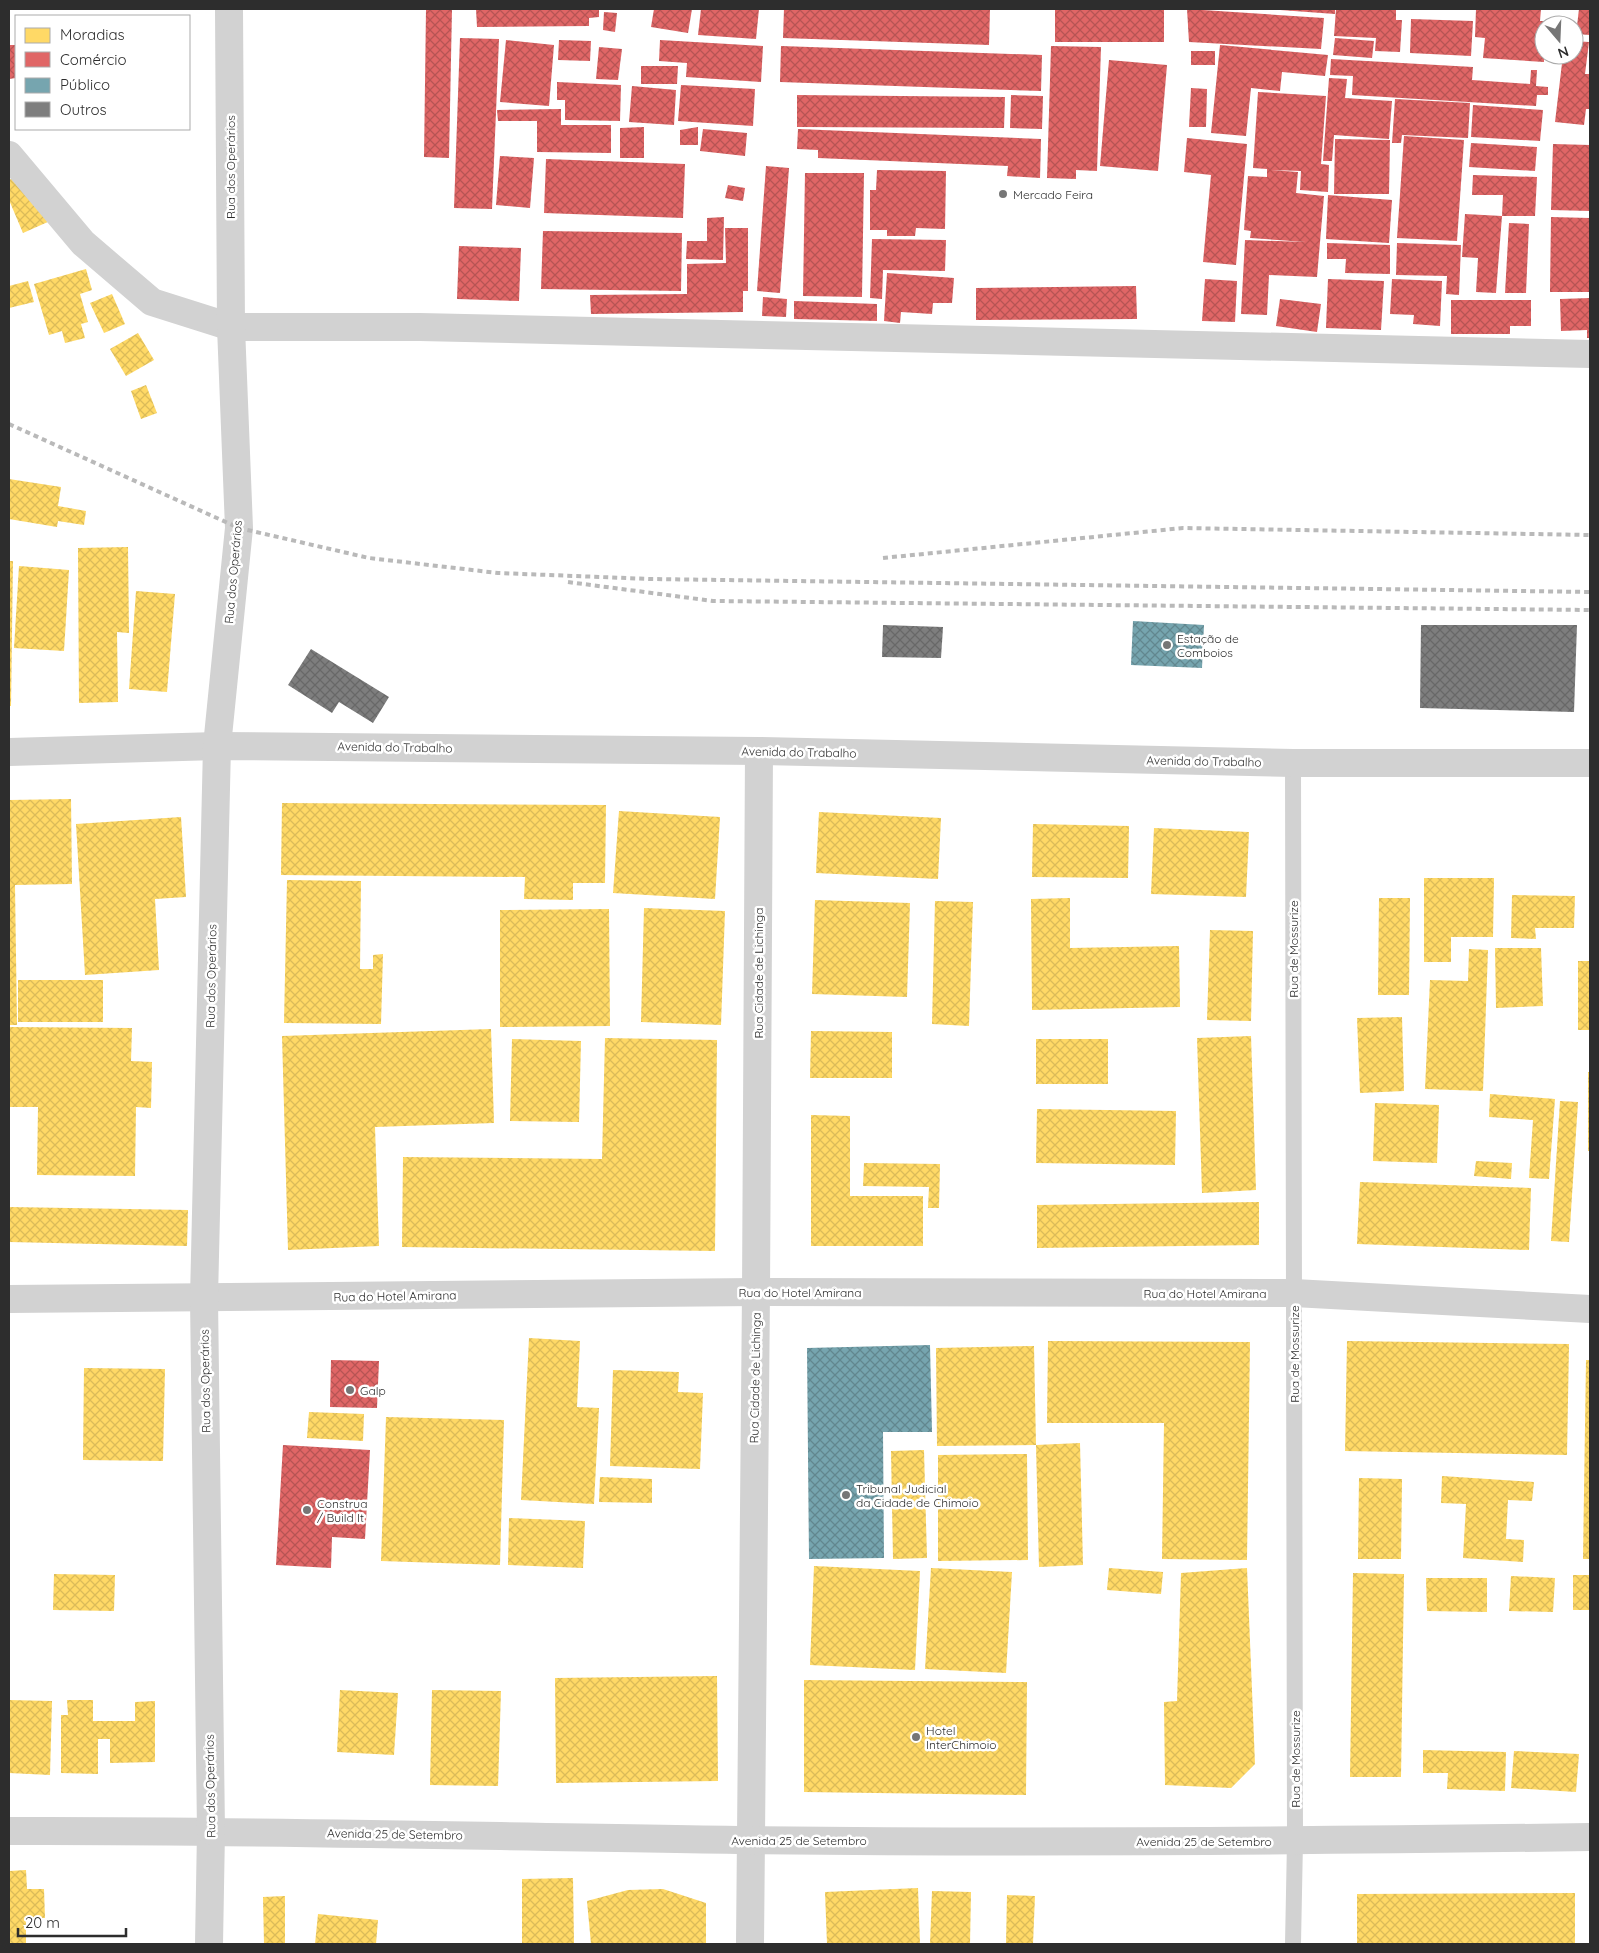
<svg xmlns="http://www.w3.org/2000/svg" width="1599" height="1953" font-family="Quicksand,sans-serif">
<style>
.homes{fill:url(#homes-cross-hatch)}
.shops{fill:url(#shops-cross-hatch)}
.public{fill:url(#public-cross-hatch)}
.building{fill:url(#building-cross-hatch)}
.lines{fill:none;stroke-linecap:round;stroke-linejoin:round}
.service{stroke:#d2d2d2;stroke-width:16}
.minor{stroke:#d2d2d2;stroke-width:28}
.tertiary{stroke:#d2d2d2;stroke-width:28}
.rail{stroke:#b9b9b9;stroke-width:4;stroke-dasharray:5 4;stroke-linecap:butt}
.poi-dot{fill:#767676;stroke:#fff;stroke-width:2}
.labels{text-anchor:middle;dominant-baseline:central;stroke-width:5;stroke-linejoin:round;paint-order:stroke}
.street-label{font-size:12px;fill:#2d2d2d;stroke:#fff}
.poi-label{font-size:12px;fill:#2d2d2d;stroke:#fff;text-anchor:start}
</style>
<defs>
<pattern id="homes-cross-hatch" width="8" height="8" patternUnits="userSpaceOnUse" patternTransform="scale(1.25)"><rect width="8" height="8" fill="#ffd966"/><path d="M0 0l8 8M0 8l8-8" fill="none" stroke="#dbbb59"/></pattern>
<pattern id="shops-cross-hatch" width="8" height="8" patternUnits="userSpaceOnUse" patternTransform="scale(1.25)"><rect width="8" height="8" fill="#e06666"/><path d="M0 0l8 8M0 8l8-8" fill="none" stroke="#b65454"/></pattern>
<pattern id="public-cross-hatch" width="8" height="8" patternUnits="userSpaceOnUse" patternTransform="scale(1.25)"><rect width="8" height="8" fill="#76a5af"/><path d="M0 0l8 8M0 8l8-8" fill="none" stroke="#61878f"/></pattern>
<pattern id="building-cross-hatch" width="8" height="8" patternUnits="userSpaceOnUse" patternTransform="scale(1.25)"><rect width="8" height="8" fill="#7e7e7e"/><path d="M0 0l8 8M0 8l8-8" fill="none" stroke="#686868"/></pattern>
</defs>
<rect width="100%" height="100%" fill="#fff"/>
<g class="homes">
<polygon points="20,175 50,221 23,233 9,200 9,180"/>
<polygon points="86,269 92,290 80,294 88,322 81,324 85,338 65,343 62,331 49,335 34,284"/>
<polygon points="28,281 34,302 9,308 9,286"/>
<polygon points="112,294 125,324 104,333 90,303"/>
<polygon points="138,333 154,360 126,376 110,349"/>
<polygon points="146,385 157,413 141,419 131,391"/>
<polygon points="9,479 61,487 58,506 86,511 84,525 58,521 57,527 9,519"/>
<polygon points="128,547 129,633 117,632 118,702 79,703 78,548"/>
<polygon points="9,561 13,561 11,706 9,706"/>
<polygon points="19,566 69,570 64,651 14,648"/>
<polygon points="136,591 175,594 167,692 129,689"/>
<polygon points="71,799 72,884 15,885 17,1025 9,1025 9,800"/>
<polygon points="282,803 606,805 605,883 573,883 573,900 524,899 525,877 281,875"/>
<polygon points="619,811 720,817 715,899 613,893"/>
<polygon points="819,812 941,818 938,879 816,873"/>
<polygon points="181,817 186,897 155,899 159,970 85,975 76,824"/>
<polygon points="1033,824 1129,826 1128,878 1032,877"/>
<polygon points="1154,828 1249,832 1246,897 1151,894"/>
<polygon points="1424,878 1494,878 1493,937 1451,937 1451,962 1424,962"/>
<polygon points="287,880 361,881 360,969 373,969 373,955 383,954 381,1024 284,1023"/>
<polygon points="1512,895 1575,896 1574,928 1535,928 1536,939 1511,938"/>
<polygon points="1070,898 1070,948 1179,946 1180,1007 1032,1010 1031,899"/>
<polygon points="1379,898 1410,898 1409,995 1378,995"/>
<polygon points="815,900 910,903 907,997 812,994"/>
<polygon points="935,901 973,902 969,1026 932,1024"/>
<polygon points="644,908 725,911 721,1025 641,1022"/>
<polygon points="609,909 610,1026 500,1027 500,910"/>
<polygon points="1210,930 1253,931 1251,1021 1207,1020"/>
<polygon points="1495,948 1541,948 1543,1006 1496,1008"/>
<polygon points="1469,949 1488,950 1483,1091 1425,1089 1430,980 1468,981"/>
<rect x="1578" y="961" width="12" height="69"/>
<rect x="18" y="980" width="85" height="42"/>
<polygon points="1402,1017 1404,1091 1360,1093 1357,1018"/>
<polygon points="9,1027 132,1028 131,1061 152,1062 151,1108 136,1107 135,1176 37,1175 38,1107 9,1107"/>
<polygon points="491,1029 494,1123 375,1127 379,1246 288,1250 282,1036"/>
<polygon points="811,1031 892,1032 892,1078 810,1078"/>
<polygon points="1251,1036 1256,1190 1202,1193 1197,1038"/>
<polygon points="605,1038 717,1040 715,1251 402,1247 403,1157 602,1159"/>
<polygon points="512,1039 581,1041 579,1122 510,1121"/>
<rect x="1036" y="1039" width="72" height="45"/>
<rect x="1588" y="1072" width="2" height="79"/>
<polygon points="1490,1094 1555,1099 1549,1179 1529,1178 1533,1120 1489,1117"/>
<polygon points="1560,1101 1578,1102 1569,1242 1551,1241"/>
<polygon points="1375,1103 1439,1105 1437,1163 1373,1161"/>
<polygon points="1037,1109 1176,1111 1175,1165 1036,1163"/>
<polygon points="811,1115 850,1116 850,1196 923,1196 923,1246 811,1246"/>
<polygon points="1476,1161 1512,1163 1511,1179 1474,1176"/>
<polygon points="864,1163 940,1164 939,1208 928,1208 929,1187 863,1186"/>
<polygon points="1360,1182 1531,1188 1529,1250 1357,1244"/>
<polygon points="1259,1202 1259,1245 1037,1248 1037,1205"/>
<polygon points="9,1207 188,1210 187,1246 9,1242"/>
<polygon points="529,1338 580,1341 577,1407 599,1408 594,1504 521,1500"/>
<polygon points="1048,1341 1250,1342 1247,1560 1162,1559 1164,1423 1047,1423"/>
<polygon points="1347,1341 1569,1344 1567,1455 1345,1451"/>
<polygon points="1034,1346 1036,1445 1080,1443 1083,1565 1039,1567 1036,1445 937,1446 936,1348"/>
<polygon points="1586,1360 1590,1360 1590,1559 1583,1559"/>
<polygon points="84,1368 165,1369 163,1461 83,1460"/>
<polygon points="613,1370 679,1372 678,1392 703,1393 700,1469 610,1466"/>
<polygon points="309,1412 364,1414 363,1441 307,1438"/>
<polygon points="386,1417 504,1420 500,1565 381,1561"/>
<polygon points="924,1450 927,1558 893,1559 891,1451"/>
<polygon points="1027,1454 1028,1560 938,1561 938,1455"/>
<polygon points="1442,1476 1534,1482 1532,1501 1508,1500 1506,1539 1524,1540 1523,1562 1463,1558 1466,1504 1441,1503"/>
<polygon points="600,1477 652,1479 652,1503 599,1502"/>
<polygon points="1359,1478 1402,1479 1401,1559 1358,1559"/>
<polygon points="509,1518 585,1521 583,1568 508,1565"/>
<polygon points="814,1566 920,1571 915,1670 810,1665"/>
<polygon points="931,1568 1012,1572 1006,1673 925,1669"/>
<polygon points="1109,1568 1163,1572 1161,1594 1107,1590"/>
<polygon points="1247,1568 1255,1764 1231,1788 1165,1785 1164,1702 1177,1701 1181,1573"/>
<polygon points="1353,1573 1404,1574 1401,1777 1350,1777"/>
<polygon points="54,1574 115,1575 114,1611 53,1610"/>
<rect x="1573" y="1575" width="17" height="35"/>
<polygon points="1511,1576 1555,1578 1553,1612 1509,1611"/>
<polygon points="1426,1578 1487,1578 1487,1612 1427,1611"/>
<polygon points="717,1676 718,1781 556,1783 555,1678"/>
<polygon points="804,1680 1027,1682 1026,1795 804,1792"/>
<polygon points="340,1690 398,1693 394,1755 337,1752"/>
<polygon points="432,1690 501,1691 498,1786 430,1785"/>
<polygon points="9,1700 52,1701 50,1775 9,1773"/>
<polygon points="67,1700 93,1700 93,1721 135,1721 135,1702 155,1701 155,1762 110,1763 110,1739 98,1739 98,1774 61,1773 61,1715 68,1715"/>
<polygon points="1423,1750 1506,1752 1505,1791 1447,1789 1448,1773 1423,1773"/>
<polygon points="1514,1751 1579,1754 1576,1792 1511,1788"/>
<polygon points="26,1870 27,1889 44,1889 45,1918 26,1918 26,1944 9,1944 9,1871"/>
<polygon points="573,1878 574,1944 522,1944 522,1879"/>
<polygon points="918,1888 920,1944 827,1944 825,1892"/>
<polygon points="663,1889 706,1903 706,1944 591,1944 587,1901 628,1890"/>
<polygon points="932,1891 971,1892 970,1944 930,1944"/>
<polygon points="1575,1893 1575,1944 1357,1944 1357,1894"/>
<polygon points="1007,1895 1035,1896 1033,1944 1006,1944"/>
<polygon points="285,1896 285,1944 264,1944 263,1897"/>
<polygon points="318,1914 378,1920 376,1944 315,1944"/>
</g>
<g class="shops">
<polygon points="426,9 452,9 449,158 424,157"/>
<polygon points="476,9 599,9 599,17 589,18 589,26 477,27"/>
<polygon points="654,9 692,9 688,33 651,27"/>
<polygon points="701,9 759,9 756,39 698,35"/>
<polygon points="784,9 990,9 989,45 783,38"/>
<rect x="1055" y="9" width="109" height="33"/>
<polygon points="1187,9 1324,18 1321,49 1189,42"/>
<polygon points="1280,9 1335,9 1335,14 1280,10"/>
<polygon points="1336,9 1396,9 1396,20 1402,20 1400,52 1375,51 1376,38 1334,36"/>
<polygon points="1476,9 1541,9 1540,21 1547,21 1547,25 1544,25 1544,62 1483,58 1485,38 1475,37"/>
<polygon points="1579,9 1590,9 1590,35 1576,34"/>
<polygon points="604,12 617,13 615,32 603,30"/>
<polygon points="1411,19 1473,21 1471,56 1410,53"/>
<polygon points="460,38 499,39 492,209 454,208"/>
<polygon points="1335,38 1374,41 1372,58 1333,55"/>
<polygon points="506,40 554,45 549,106 500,102"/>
<polygon points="559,40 591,41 590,61 558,60"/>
<polygon points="660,40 763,46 761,82 686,77 687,63 659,61"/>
<polygon points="1574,41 1589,42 1585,74 1590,74 1590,109 1586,109 1584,125 1555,122 1563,55 1574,55"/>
<polygon points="9,45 16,45 16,78 9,79"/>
<polygon points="1220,45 1328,55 1325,76 1282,72 1280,91 1251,88 1246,136 1211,133"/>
<polygon points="781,46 1042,55 1041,91 780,82"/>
<polygon points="1051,46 1101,47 1097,171 1076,170 1076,179 1047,178"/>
<polygon points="599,47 622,49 618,80 596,79"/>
<rect x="1191" y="51" width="24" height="14"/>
<polygon points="1331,59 1473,67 1472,80 1530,84 1531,70 1537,70 1536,86 1548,87 1548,95 1537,95 1536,106 1352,95 1353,76 1330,75"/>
<polygon points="1109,60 1167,65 1158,171 1100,166"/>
<polygon points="641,66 678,66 677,84 641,84"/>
<polygon points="1329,78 1347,79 1345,98 1392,101 1389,139 1334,135 1332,161 1323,161"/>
<polygon points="557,82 621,85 620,121 565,120 565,100 557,100"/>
<polygon points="681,85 755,89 753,126 678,121"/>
<polygon points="632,86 676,90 674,125 629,122"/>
<polygon points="1191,88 1207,89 1206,127 1189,127"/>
<polygon points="1258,92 1326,96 1321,164 1329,165 1328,192 1300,190 1301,171 1271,170 1298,172 1296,193 1324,196 1317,277 1269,275 1267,315 1241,314 1245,240 1306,242 1250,238 1251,231 1244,230 1248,176 1267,177 1267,169 1253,168"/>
<polygon points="797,95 1005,97 1004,128 797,127"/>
<polygon points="1011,95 1043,96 1042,129 1010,128"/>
<polygon points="1395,99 1470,103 1468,138 1402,135 1401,143 1392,143"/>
<polygon points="1473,105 1543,110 1540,141 1471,137"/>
<polygon points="561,109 561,125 611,125 611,153 537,152 537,121 498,121 497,110"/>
<polygon points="644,127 644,158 620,158 620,128"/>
<polygon points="698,127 698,145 680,145 680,130"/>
<polygon points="703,129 747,133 745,156 700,151"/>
<polygon points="798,129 1041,139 1040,178 1007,176 1008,166 818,158 818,150 797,149"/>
<polygon points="1404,136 1464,140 1457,241 1397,238"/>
<polygon points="1187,138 1247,144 1236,265 1203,262 1211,175 1184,172"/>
<polygon points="1335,139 1390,140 1389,194 1334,194"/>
<polygon points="1471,143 1537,147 1535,171 1469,167"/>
<polygon points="1553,144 1590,145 1590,211 1551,210"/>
<polygon points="500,156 534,158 530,208 496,205"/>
<polygon points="546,159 685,164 683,218 544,213"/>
<polygon points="766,166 789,168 780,293 757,291"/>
<polygon points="877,170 946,171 945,229 916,228 915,236 887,236 887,230 870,230 870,190 876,190"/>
<polygon points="805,173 864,173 862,297 803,296"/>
<polygon points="1473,175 1537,177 1535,216 1502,216 1503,195 1472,195"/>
<polygon points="728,185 745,188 743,201 725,198"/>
<polygon points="1328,195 1392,200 1389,243 1326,239"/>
<polygon points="1465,214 1502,216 1496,293 1476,292 1478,258 1462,257"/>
<polygon points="724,217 723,260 686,259 687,241 707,241 707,218"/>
<polygon points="1551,217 1590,218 1590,292 1550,292"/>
<polygon points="1509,223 1529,224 1526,293 1505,293"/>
<polygon points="725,228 748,228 748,291 743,291 743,312 591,314 590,295 687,294 687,264 726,263"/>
<polygon points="543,231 682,233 681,291 541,289"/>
<polygon points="872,239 946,240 945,271 883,270 882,299 870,298"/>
<polygon points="1327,243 1390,245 1390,274 1345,273 1346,259 1327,259"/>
<polygon points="1397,243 1461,245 1459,295 1446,294 1447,276 1396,275"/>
<polygon points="459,246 521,248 519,301 457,299"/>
<polygon points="887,273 954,278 952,303 933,303 932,314 901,312 900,323 884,321"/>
<polygon points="1205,279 1237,281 1235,322 1202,321"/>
<polygon points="1328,279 1384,281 1381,330 1326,328"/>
<polygon points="1392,279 1442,281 1440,326 1413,324 1414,315 1390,314"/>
<polygon points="1136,286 1137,319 976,320 976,288"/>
<polygon points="763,297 787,299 786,317 762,316"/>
<polygon points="1590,298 1590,338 1587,338 1587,330 1561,331 1560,299"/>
<polygon points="1280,299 1321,304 1317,332 1276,326"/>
<polygon points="1451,300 1531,300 1531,326 1510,326 1510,334 1451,334"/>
<polygon points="794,301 877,304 877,321 794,319"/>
<polygon points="331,1360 379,1361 377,1408 330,1407"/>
<polygon points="283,1445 370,1450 365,1539 332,1537 331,1568 276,1565"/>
</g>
<g class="public">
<polygon points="1133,621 1204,625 1202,668 1131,665"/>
<polygon points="930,1345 932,1432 883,1432 884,1558 809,1559 807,1348"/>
</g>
<g class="building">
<polygon points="883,625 943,627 941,658 882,657"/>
<polygon points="1421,625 1577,625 1574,712 1420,708"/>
<polygon points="311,649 389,697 373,723 339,702 332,713 288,685"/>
</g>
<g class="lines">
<polyline class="service" points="1293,763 1295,1841 1293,1944"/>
<g class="minor">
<polyline points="9,155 83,243 152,302 231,327 420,327 1590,354"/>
<polyline points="9,752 217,746 759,751 1293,763 1590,763"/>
<polyline points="9,1299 756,1292 1294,1293 1590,1309"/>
<polyline points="209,1944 211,1831"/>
<polyline points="750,1944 756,1292 759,751"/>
</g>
<g class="tertiary">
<path d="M9,1831C255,1830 501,1837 748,1840C1029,1843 1309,1841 1590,1837"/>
<polyline points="211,1831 204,1298 217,746 239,528 231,327 229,9"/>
</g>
<g class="rail">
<polyline points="9,424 239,528 369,558 498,573 651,579 1590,592"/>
<polyline points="883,558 1183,528 1590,535"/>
<polyline points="568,582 713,601 1590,610"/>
</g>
</g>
<g class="poi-dot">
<circle cx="1003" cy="194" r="5"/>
<circle cx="1167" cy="645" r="5"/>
<circle cx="350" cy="1390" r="5"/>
<circle cx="846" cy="1495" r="5"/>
<circle cx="307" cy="1510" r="5"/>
<circle cx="916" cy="1737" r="5"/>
</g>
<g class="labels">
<g class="street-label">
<text transform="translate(230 167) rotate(-90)">Rua dos Operários</text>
<text transform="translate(233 572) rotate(-85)">Rua dos Operários</text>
<text transform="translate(395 747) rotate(1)">Avenida do Trabalho</text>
<text transform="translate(799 752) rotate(1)">Avenida do Trabalho</text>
<text transform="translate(1204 761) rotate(1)">Avenida do Trabalho</text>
<text transform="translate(1293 949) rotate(-90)">Rua de Mossurize</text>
<text transform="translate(758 973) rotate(-90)">Rua Cidade de Lichinga</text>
<text transform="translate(211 976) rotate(-89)">Rua dos Operários</text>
<text x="800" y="1292">Rua do Hotel Amirana</text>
<text x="1205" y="1293">Rua do Hotel Amirana</text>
<text transform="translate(395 1296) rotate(-1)">Rua do Hotel Amirana</text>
<text transform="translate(1294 1354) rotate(-90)">Rua de Mossurize</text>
<text transform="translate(755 1378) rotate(-89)">Rua Cidade de Lichinga</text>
<text transform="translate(205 1381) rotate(-91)">Rua dos Operários</text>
<text transform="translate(1295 1759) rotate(-90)">Rua de Mossurize</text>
<text transform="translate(210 1786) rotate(-91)">Rua dos Operários</text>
<text transform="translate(395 1834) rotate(1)">Avenida 25 de Setembro</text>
<text x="799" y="1840">Avenida 25 de Setembro</text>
<text x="1204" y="1841">Avenida 25 de Setembro</text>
</g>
<g class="poi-label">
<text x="1013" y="194">Mercado Feira</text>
<text x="1177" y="638">Estação de<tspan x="1177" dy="14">Comboios</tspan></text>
<text x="360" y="1390">Galp</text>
<text x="856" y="1488">Tribunal Judicial<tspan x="856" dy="14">da Cidade de Chimoio</tspan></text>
<text x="317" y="1503">Construa<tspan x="317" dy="14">/ Build It</tspan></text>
<text x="926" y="1730">Hotel<tspan x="926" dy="14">InterChimoio</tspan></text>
</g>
</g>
<rect width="1599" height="1953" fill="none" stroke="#2d2d2d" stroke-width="20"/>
<rect x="15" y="15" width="175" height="115" fill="#ffffff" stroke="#ababab"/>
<rect x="25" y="28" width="25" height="15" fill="#ffd966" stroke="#ababab"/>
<text x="60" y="40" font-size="15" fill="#2d2d2d">Moradias</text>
<rect x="25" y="52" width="25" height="15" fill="#e06666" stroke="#ababab"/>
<text x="60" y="65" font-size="15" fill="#2d2d2d">Comércio</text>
<rect x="25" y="78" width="25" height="15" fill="#76a5af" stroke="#ababab"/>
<text x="60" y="90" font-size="15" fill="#2d2d2d">Público</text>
<rect x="25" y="102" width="25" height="15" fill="#7e7e7e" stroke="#ababab"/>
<text x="60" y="115" font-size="15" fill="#2d2d2d">Outros</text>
<g transform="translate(1559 40) rotate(161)"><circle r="24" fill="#ffffff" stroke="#ababab"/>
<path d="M0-4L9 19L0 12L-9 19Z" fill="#767676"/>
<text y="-8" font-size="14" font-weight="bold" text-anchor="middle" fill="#2d2d2d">N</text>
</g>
<path d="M18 1928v8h108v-8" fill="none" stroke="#2d2d2d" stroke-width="2.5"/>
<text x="25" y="1928" font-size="15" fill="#2d2d2d" stroke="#ffffff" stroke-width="4" paint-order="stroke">20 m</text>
</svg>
